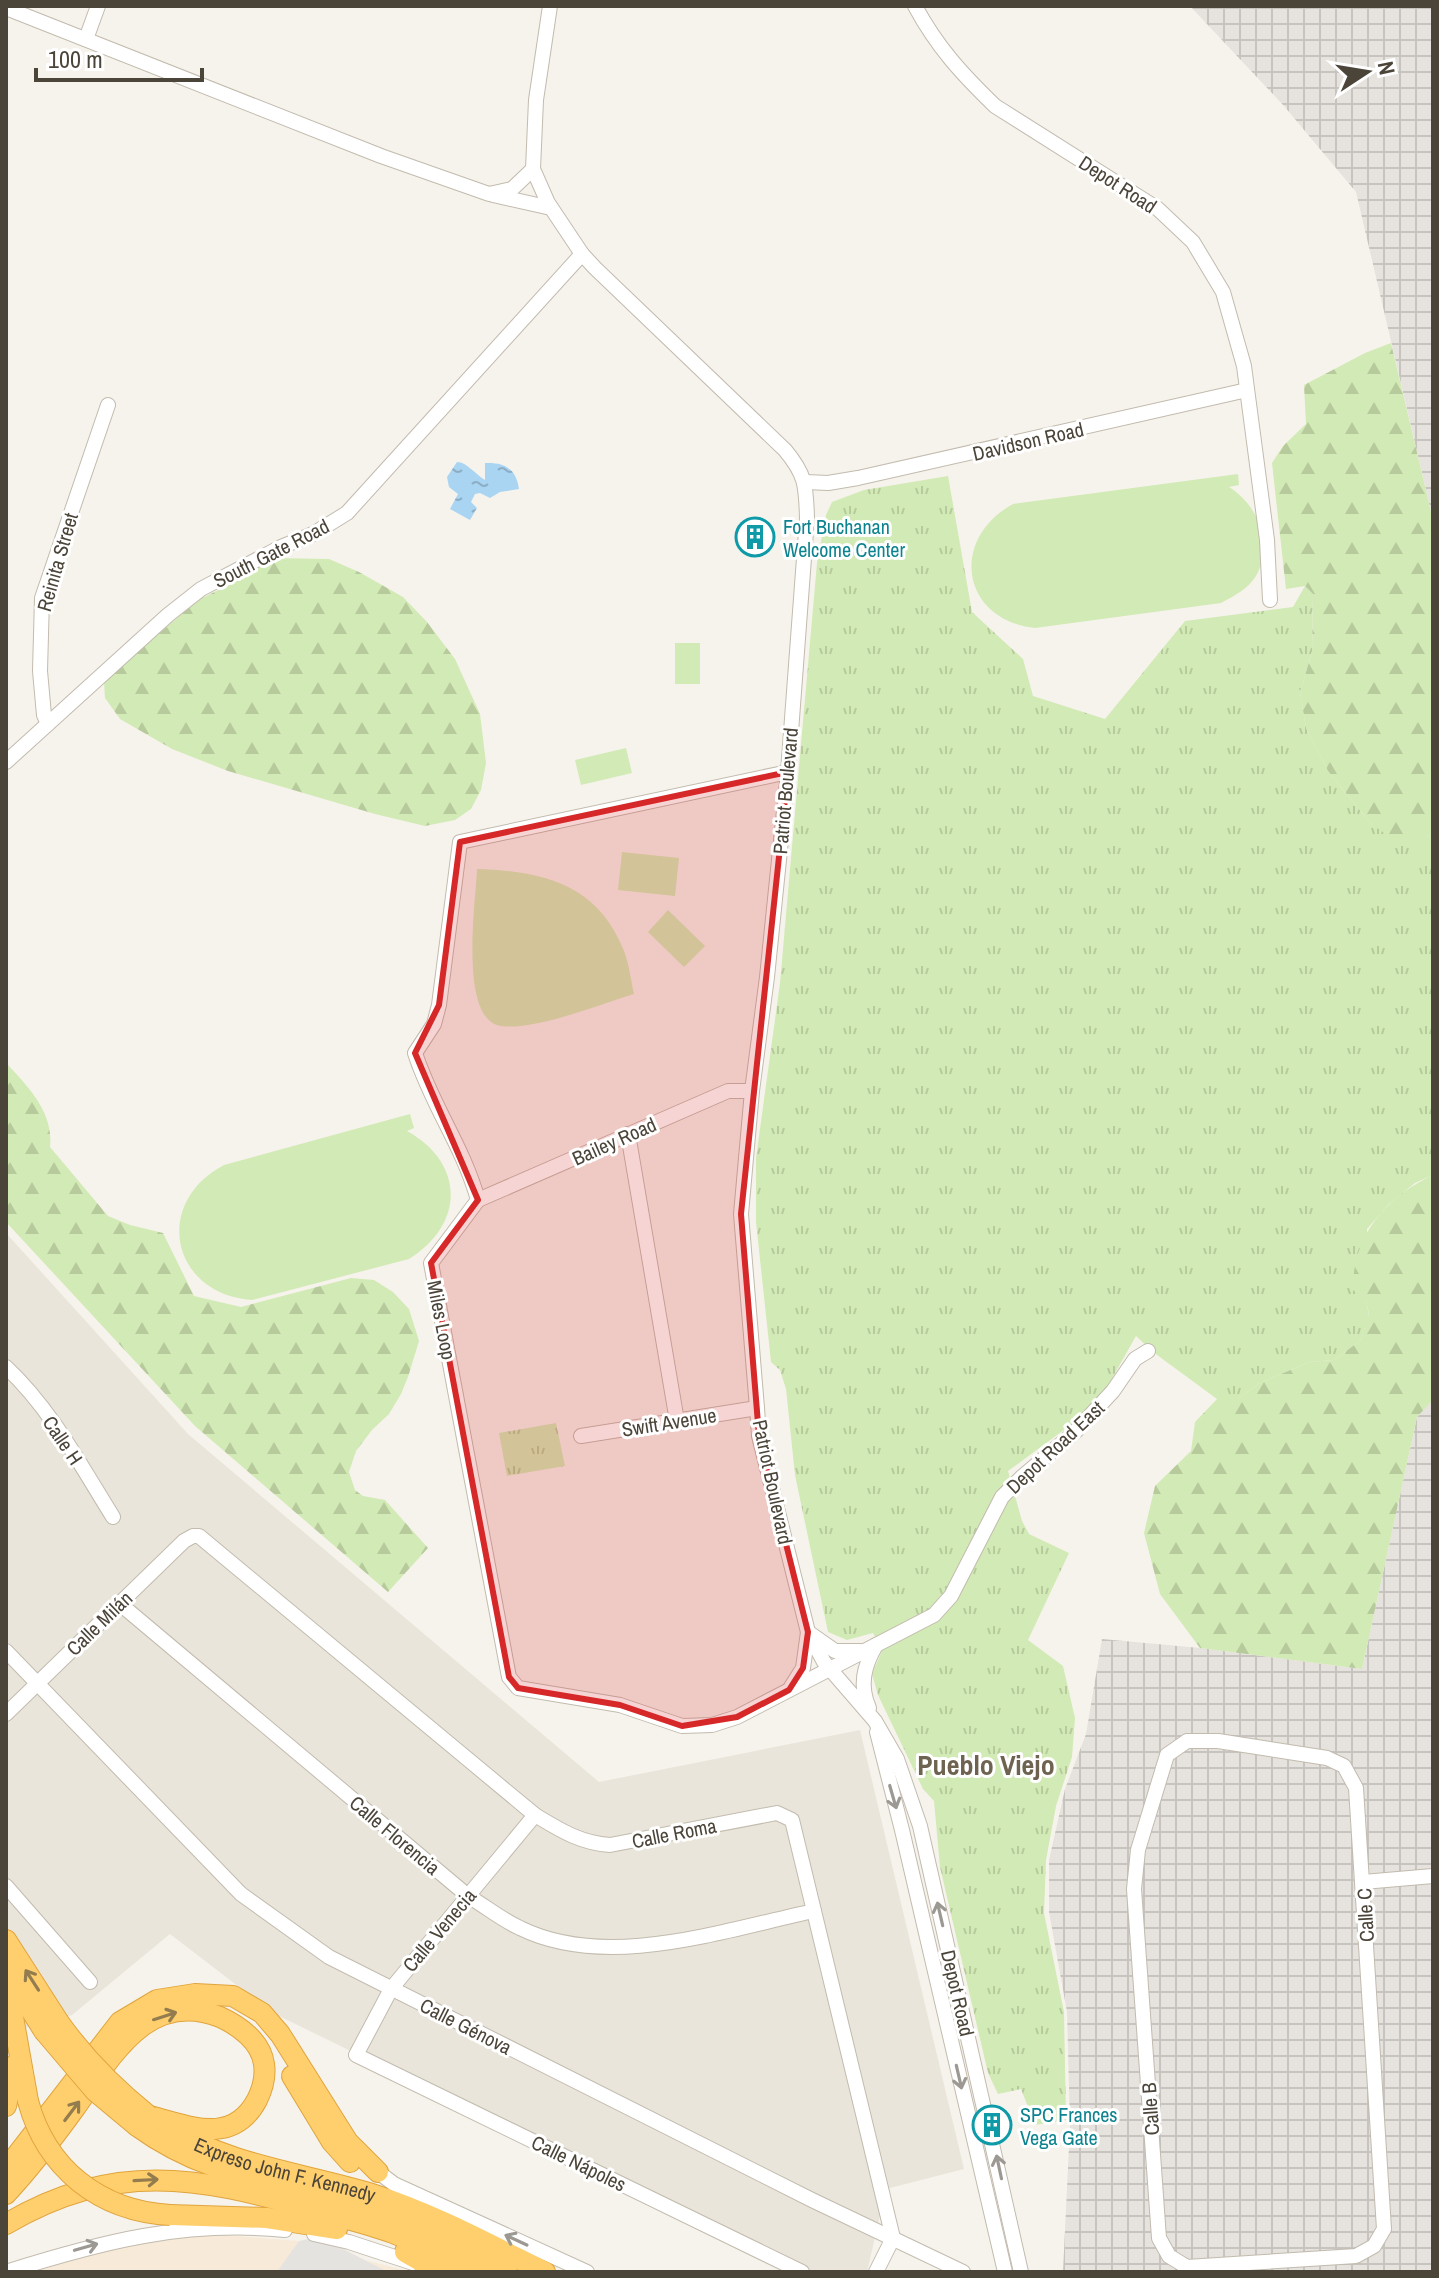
<svg xmlns="http://www.w3.org/2000/svg" width="1439" height="2278" font-family="'Archivo Narrow',sans-serif">
<style>
.residential{fill:#eae5da}
.commercial{fill:#f7ead8}
.industrial{fill:url(#industrial-grid)}
.grass{fill:url(#grass-tufts)}
.forest{fill:url(#forest-firs)}
.garden{fill:#d2eab5}
.parking{fill:#e5e3e0}
.water{fill:url(#water-ripples)}
.lines{fill:none;stroke-linecap:round;stroke-linejoin:round}
.minor-casing{stroke:#c2bbae;stroke-width:16}
.highway-casing{stroke:#e0a43c;stroke-width:22}
.minor{stroke:#fff;stroke-width:14}
.highway{stroke:#ffcf6e;stroke-width:20}
.highway-bridge-casing{stroke:#e0a43c;stroke-width:22;stroke-linecap:butt}
.highway-bridge{stroke:#ffcf6e;stroke-width:20}
.oneway{stroke:#9c9892}
.oneway2{stroke:#937c4e}
.marked{fill:#d62828;fill-opacity:0.2;stroke:#d62828;stroke-width:6;stroke-linejoin:round}
.labels{text-anchor:middle;dominant-baseline:central;stroke-width:6;stroke-linejoin:round;paint-order:stroke}
.street-label{font-size:20px;fill:#4b4439;stroke:#fff}
.culture-label{font-size:20px;fill:#0d838f;stroke:#fff;text-anchor:start}
.district-label{font-size:28px;font-weight:bold;fill:#6e6250;stroke:#fff}
</style>
<defs>
<pattern id="industrial-grid" width="8" height="8" patternUnits="userSpaceOnUse" patternTransform="scale(2)"><rect width="8" height="8" fill="#e6e2dd"/><path d="M0 4h8M4 0v8" fill="none" stroke="#c7c3be"/></pattern>
<pattern id="grass-tufts" width="24" height="20" patternUnits="userSpaceOnUse" patternTransform="scale(2)"><rect width="24" height="20" fill="#d2eab5"/><path d="M3 7l-1-3M5 7V3M7 7l1-3M15 17l-1-3M17 17v-4M19 17l1-3" fill="none" stroke="#b6ca9c"/></pattern>
<pattern id="forest-firs" width="22" height="20" patternUnits="userSpaceOnUse" patternTransform="scale(2)"><rect width="22" height="20" fill="#d2eab5"/><path d="M5 1l3.5 6h-7zM16 11l3.5 6h-7z" fill="#b6ca9c"/></pattern>
<pattern id="water-ripples" width="26" height="14" patternUnits="userSpaceOnUse" patternTransform="scale(2)"><rect width="26" height="14" fill="#a9d4f2"/><path d="M2 4q2-2 4 0t4 0M15 11q2-2 4 0t4 0" fill="none" stroke="#8caec5"/></pattern>
</defs>
<rect width="100%" height="100%" fill="#f6f3ec"/>
<polygon class="residential" points="6,1233 188,1434 599,1782 860,1730 964,2169 886,2189 867,2272 802,2272 273,2013 170,1934 72,2015 6,2033"/>
<polygon class="commercial" points="211,2234 299,2241 309,2239 343,2249 365,2260 411,2272 29,2272 95,2253 164,2239"/>
<g class="industrial">
<polygon points="1190,6 1433,6 1433,520 1356,192 1284,106"/>
<polygon points="1433,1400 1433,2272 1063,2272 1070,2125 1067,2012 1049,1912 1049,1860 1065,1789 1086,1734 1102,1639 1200,1648 1362,1669 1417,1417"/>
</g>
<g class="grass">
<polygon points="948,476 972,612 1023,659 1033,696 1105,719 1185,621 1293,607 1305,586 1313,594 1312,652 1300,692 1306,728 1328,771 1372,825 1427,837 1433,832 1433,1175 1415,1183 1388,1205 1367,1229 1366,1301 1369,1315 1361,1340 1334,1360 1309,1362 1258,1384 1238,1399 1217,1399 1153,1352 1136,1336 1106,1389 1072,1424 1008,1471 1022,1521 1029,1534 1069,1553 1028,1640 1063,1666 1075,1718 1072,1757 1056,1806 1046,1860 1044,1913 1064,2012 1066,2120 1035,2125 1021,2089 998,2094 988,2073 940,1867 934,1801 923,1789 878,1695 872,1674 882,1651 873,1633 847,1640 828,1632 795,1475 786,1389 780,1370 771,1362 756,1222 756,1158 780,983 817,563 826,515 832,502 864,490"/>
<polygon points="556,1423 565,1466 507,1476 499,1433"/>
</g>
<g class="forest">
<polygon points="1391,343 1433,520 1433,832 1427,837 1394,839 1372,825 1328,771 1306,728 1300,692 1312,652 1313,594 1305,586 1286,589 1272,463 1283,446 1306,424 1304,385 1365,353"/>
<polygon points="272,558 329,559 359,572 403,597 427,622 455,659 480,714 486,763 481,790 471,809 455,820 425,826 375,814 228,771 172,749 120,719 105,698 104,681 198,600 247,576"/>
<path d="M6,1063C28,1086 54,1113 50,1147L108,1216L130,1225L163,1233L194,1296L241,1307L351,1278L374,1280L393,1292L409,1309L419,1341L408,1377L401,1394L389,1414L372,1430L356,1451L349,1472L355,1490L363,1496L385,1500L428,1548L388,1592L195,1426L6,1222Z"/>
<path d="M1433,1175V1400L1417,1417L1362,1669L1200,1648L1160,1594L1144,1533L1155,1486L1191,1451L1195,1422L1217,1399H1238L1258,1384L1309,1362L1334,1360L1361,1340L1369,1314L1366,1301L1353,1290C1352,1236 1386,1197 1433,1175Z"/>
</g>
<g class="garden">
<path d="M1238,474L1239,485L1229,487C1258,505 1274,544 1256,576C1248,589 1234,596 1221,603L1035,628C961,620 949,539 1013,504Z"/>
<rect x="675" y="643" width="25" height="41"/>
<polygon points="626,748 632,773 581,785 575,760"/>
<polygon points="622,852 679,858 675,896 618,890"/>
<path d="M477,869C543,871 598,884 624,951C629,964 631,980 634,994C601,1004 534,1031 501,1026C458,1020 476,900 477,869Z"/>
<polygon points="668,910 705,946 684,967 648,932"/>
<path d="M410,1114L414,1128L407,1131C465,1163 465,1224 409,1259L252,1300C171,1294 152,1203 224,1165Z"/>
</g>
<polygon class="parking" points="309,2239 343,2249 388,2272 277,2272 299,2241"/>
<path class="water" d="M457,462C467,462 476,475 485,480V463C505,462 516,469 519,489L500,492L490,498L480,493L475,494L471,502L477,508L470,520L450,509L458,494L449,487L447,477Z"/>
<g class="lines">
<g class="minor-casing">
<g id="minor">
<path d="M550,6L536,100L533,169L548,203L582,254L595,268L785,450C806,475 806,486 807,518L788,772L767,977L752,1091L741,1214L757,1408L759,1436L808,1632L824,1662L875,1721L897,1759L920,1826L1021,2272"/>
<path d="M915,6C937,47 962,74 995,106L1158,209L1193,242L1223,292L1244,366L1267,540L1270,600"/>
<polyline points="6,8 381,156 489,194 512,189 533,169"/>
<polyline points="86,39 98,6"/>
<polyline points="493,195 551,208"/>
<polyline points="806,482 828,483 858,478 1247,390"/>
<polyline points="48,724 44,715 40,671 42,598 108,405"/>
<polyline points="6,762 168,615 201,589 281,547 313,534 347,513 582,254"/>
<path d="M788,772L460,842L439,1005L434,1024L415,1053C432,1106 463,1146 478,1200L431,1263L509,1677L518,1688L620,1705L682,1726L712,1725L737,1717L934,1615L951,1596L1002,1497L1023,1476L1075,1432L1113,1391L1135,1359L1148,1351"/>
<polyline points="628,1134 677,1421"/>
<polyline points="478,1200 728,1091 752,1091"/>
<path d="M6,1367C51,1409 81,1466 113,1517"/>
<polyline points="581,1436 757,1408"/>
<path d="M119,1603L468,1896C485,1906 502,1920 520,1928C607,1971 724,1930 814,1911"/>
<polyline points="6,1651 241,1894 329,1957 812,2200 963,2272"/>
<polyline points="791,1687 803,1668 808,1632 835,1651 861,1651"/>
<path d="M869,1708C859,1685 864,1666 876,1645"/>
<path d="M6,1714L184,1541L193,1536H199L535,1815C560,1830 580,1843 610,1845L777,1813L792,1820L893,2238L876,2272"/>
<polyline points="877,1732 902,1830 1005,2272"/>
<polygon points="1187,1741 1218,1741 1327,1758 1344,1766 1356,1788 1384,2229 1374,2246 1356,2256 1187,2267 1169,2256 1159,2238 1134,1889 1138,1850 1167,1755"/>
<polyline points="535,1815 391,1989 356,2055 802,2272"/>
<polyline points="1363,1882 1433,1876"/>
<polyline points="6,1886 90,1982"/>
<polyline points="378,2172 394,2184 587,2272"/>
<polyline points="314,2234 349,2242 413,2263"/>
<path d="M6,2272C101,2242 185,2220 285,2230"/>
</g>
</g>
<g class="highway-casing">
<g id="highway">
<polyline points="6,1940 58,2021"/>
<polyline points="6,1970 44,2031"/>
<polyline points="6,1994 13,2017 28,2101"/>
<polyline points="292,2076 332,2142 350,2162"/>
<polyline points="6,2106 15,2065"/>
<path d="M137,2126C204,2175 272,2181 349,2204C405,2220 456,2246 507,2272"/>
<path id="s1" d="M169,2128C231,2166 303,2173 372,2194C432,2213 489,2244 545,2272"/>
<polyline points="6,2169 120,2022 157,2000 195,1994 233,1996 262,2013 280,2034 348,2142 378,2172"/>
<path d="M6,2194C31,2167 54,2137 75,2108C110,2059 147,1988 220,2017C240,2026 261,2042 264,2064C266,2077 263,2088 257,2100C232,2147 187,2125 149,2116"/>
<polyline points="170,2215 267,2218 337,2229"/>
<path d="M6,2224C114,2161 197,2176 311,2209C338,2217 366,2223 393,2233C421,2244 448,2259 475,2272"/>
<polyline points="405,2252 440,2272"/>
</g>
</g>
<use href="#minor" class="minor"/>
<use href="#highway" class="highway"/>
<g class="highway-bridge-casing">
<g id="highway-bridge">
<path d="M58,2021C84,2058 114,2088 149,2116"/>
<polyline points="44,2031 95,2091 137,2126"/>
<path d="M28,2101C46,2168 99,2211 170,2215"/>
</g>
</g>
<use href="#highway-bridge" class="highway-bridge"/>
</g>
<defs><path id="oneway-shaft" d="M-6 0H5M1.5-3L5.5 0L1.5 3" fill="none" stroke-width="1.6" stroke-linecap="round" stroke-linejoin="round" transform="scale(2)"/></defs>
<g class="oneway">
<use href="#oneway-shaft" transform="translate(893 1797) rotate(74)"/>
<use href="#oneway-shaft" transform="translate(940 1914) rotate(-103)"/>
<use href="#oneway-shaft" transform="translate(959 2077) rotate(77)"/>
<use href="#oneway-shaft" transform="translate(999 2167) rotate(-102)"/>
<use href="#oneway-shaft" transform="translate(516 2240) rotate(-155)"/>
<use href="#oneway-shaft" transform="translate(86 2247) rotate(-16)"/>
</g>
<g class="oneway2">
<use href="#oneway-shaft" transform="translate(32 1980) rotate(-123)"/>
<use href="#oneway-shaft" transform="translate(165 2016) rotate(-18)"/>
<use href="#oneway-shaft" transform="translate(72 2111) rotate(-53)"/>
<use href="#oneway-shaft" transform="translate(146 2180) rotate(-3)"/>
</g>
<path class="marked" d="M788,772L741,1214L759,1436L808,1632L803,1668L789,1690L737,1717L682,1726L620,1705L518,1688L509,1677L431,1263L478,1200L415,1053L439,1005L460,842Z"/>
<defs>
<g id="building-ring" transform="scale(2)"><circle r="9.5" fill="#fff" stroke="#0f9aa8" stroke-width="1.5"/><path d="M-4-6H4V6H1V3H-1V6H-4ZM-2.5-4.3h1.7v1.8h-1.7ZM.8-4.3h1.7v1.8H.8ZM-2.5-1h1.7V.8h-1.7ZM.8-1h1.7V.8H.8Z" fill="#0f9aa8"/></g>
</defs>
<g fill-rule="evenodd">
<use href="#building-ring" x="755" y="537"/>
<use href="#building-ring" x="992" y="2125"/>
</g>
<g class="labels">
<g class="street-label">
<text transform="translate(1118 184) rotate(33)">Depot Road</text>
<text transform="translate(1028 441) rotate(-13)">Davidson Road</text>
<text transform="translate(271 553) rotate(-27)">South Gate Road</text>
<text transform="translate(57 562) rotate(-74)">Reinita Street</text>
<text transform="translate(785 791) rotate(-85)">Patriot Boulevard</text>
<text transform="translate(614 1141) rotate(-24)">Bailey Road</text>
<text transform="translate(442 1320) rotate(79)">Miles Loop</text>
<text transform="translate(669 1422) rotate(-9)">Swift Avenue</text>
<text transform="translate(63 1440) rotate(56)">Calle H</text>
<text transform="translate(1055 1447) rotate(-43)">Depot Road East</text>
<text transform="translate(773 1482) rotate(78)">Patriot Boulevard</text>
<text transform="translate(99 1623) rotate(-44)">Calle Milán</text>
<text transform="translate(674 1833) rotate(-11)">Calle Roma</text>
<text transform="translate(395 1835) rotate(40)">Calle Florencia</text>
<text transform="translate(1365 1915) rotate(-93)">Calle C</text>
<text transform="translate(439 1930) rotate(-50)">Calle Venecia</text>
<text transform="translate(958 1993) rotate(77)">Depot Road</text>
<text transform="translate(466 2026) rotate(27)">Calle Génova</text>
<text transform="translate(1150 2109) rotate(-94)">Calle B</text>
<text transform="translate(579 2163) rotate(26)">Calle Nápoles</text>
<text stroke="none"><textPath href="#s1" startOffset="124">Expreso John F. Kennedy</textPath></text>
</g>
<g class="culture-label">
<text x="783" y="526">Fort Buchanan<tspan x="783" dy="23">Welcome Center</tspan></text>
<text x="1020" y="2114">SPC Frances<tspan x="1020" dy="23">Vega Gate</tspan></text>
</g>
<g class="district-label">
<text x="986" y="1765">Pueblo Viejo</text>
</g>
</g>
<rect width="1439" height="2278" fill="none" stroke="#4b4439" stroke-width="16"/>
<g transform="translate(1367 72) rotate(78)" stroke="#ffffff" stroke-width="6" paint-order="stroke">
<path d="M0-6L14 30L0 20L-14 30Z" fill="#4b4439"/>
<text y="-12" font-size="22" font-weight="bold" text-anchor="middle" fill="#4b4439">N</text>
</g>
<path d="M36 68v12h166v-12" fill="none" stroke="#4b4439" stroke-width="4"/>
<text x="48" y="68" font-size="24" fill="#4b4439" stroke="#ffffff" stroke-width="6" paint-order="stroke">100 m</text>
</svg>
